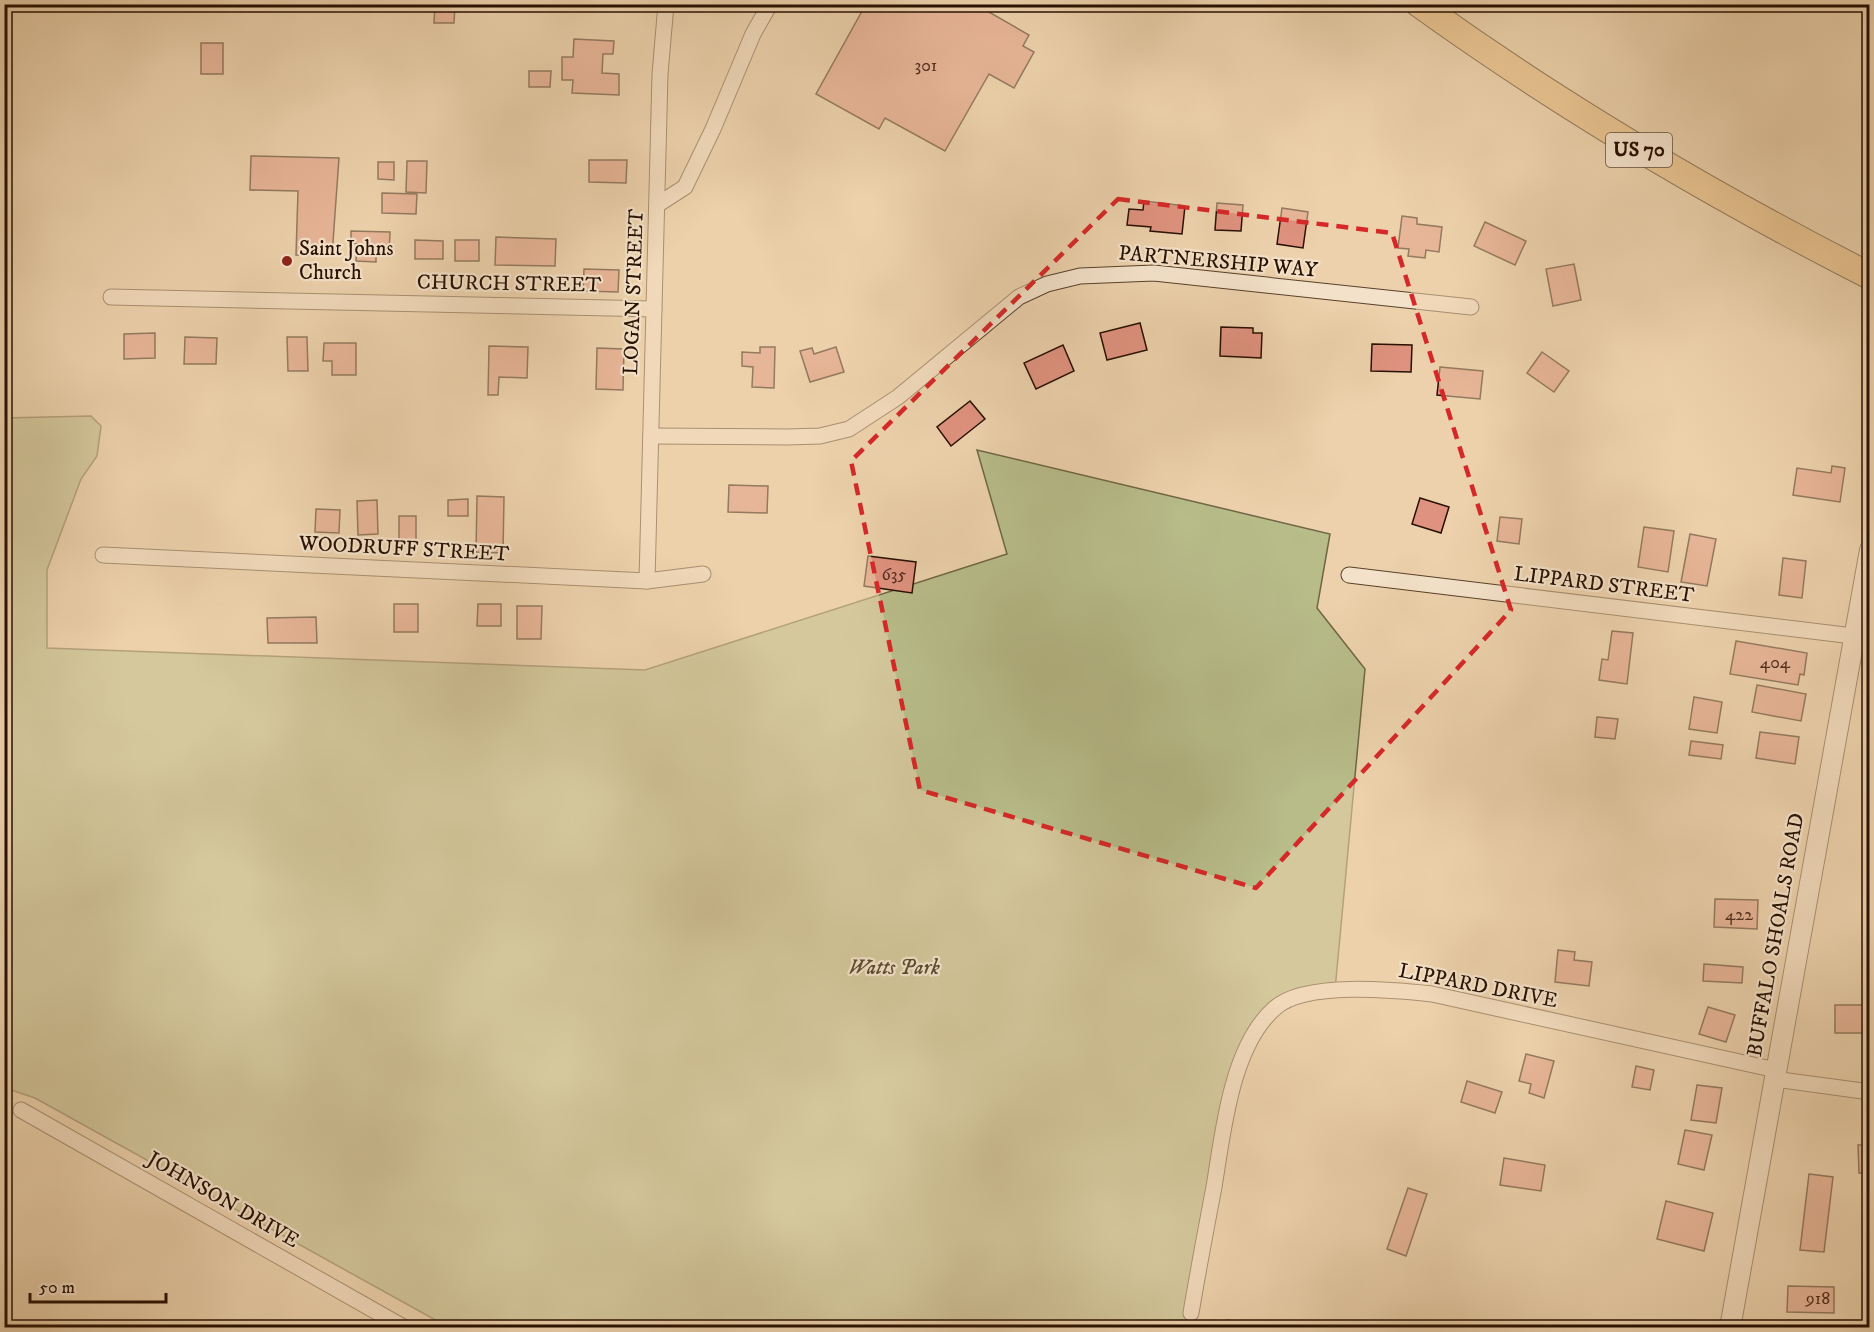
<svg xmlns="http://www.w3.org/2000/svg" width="1874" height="1332" font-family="'IM FELL DW Pica',serif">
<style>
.green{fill:#b7bc89;stroke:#706644;stroke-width:1.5}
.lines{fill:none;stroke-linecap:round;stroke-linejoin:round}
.stream{stroke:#6c7563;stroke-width:5}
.building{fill:#df927f;stroke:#281000;stroke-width:1.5}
.minor-casing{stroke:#59402b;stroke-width:17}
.tertiary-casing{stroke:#59402b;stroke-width:22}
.trunk-casing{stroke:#281000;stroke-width:28}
.minor{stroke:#f3e1c9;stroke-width:15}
.tertiary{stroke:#f3e1c9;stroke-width:20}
.trunk{stroke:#e6b876;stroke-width:26}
.marked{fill:none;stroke:#d62828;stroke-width:4.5;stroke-dasharray:12 8;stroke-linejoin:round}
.poi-dot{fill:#8f2418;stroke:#f3e1c9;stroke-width:2}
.labels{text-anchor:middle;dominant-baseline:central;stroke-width:4.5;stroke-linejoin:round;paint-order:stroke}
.number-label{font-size:18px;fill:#563020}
.shield{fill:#f3e1c9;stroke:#654f3c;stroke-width:1.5}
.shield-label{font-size:20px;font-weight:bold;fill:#281000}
.poi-label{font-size:21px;fill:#281000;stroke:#f3e1c9;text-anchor:start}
.street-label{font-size:21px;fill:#281000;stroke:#f3e1c9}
.park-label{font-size:21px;font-style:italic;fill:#5a4c30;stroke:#f3e1c9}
</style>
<rect width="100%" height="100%" fill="#ecd1ac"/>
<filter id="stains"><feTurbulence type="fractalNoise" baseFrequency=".00333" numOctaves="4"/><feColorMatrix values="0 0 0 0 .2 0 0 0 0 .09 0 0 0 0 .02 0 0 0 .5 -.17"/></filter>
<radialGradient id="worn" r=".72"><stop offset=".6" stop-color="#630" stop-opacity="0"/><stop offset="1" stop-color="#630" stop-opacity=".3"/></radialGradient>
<polygon class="green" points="91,416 101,426 97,456 81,479 47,570 47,648 645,670 1007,554 977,450 1330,534 1317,608 1365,669 1335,990 1276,1007 1246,1054 1188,1327 448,1327 35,1098 5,1088 4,418"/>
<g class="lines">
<polyline class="stream" points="4,983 4,990"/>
</g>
<g class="building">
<polygon points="435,4 455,4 454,23 434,23"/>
<polygon points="866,4 975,4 1029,35 1023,46 1034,52 1014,88 989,74 945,151 885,118 879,129 816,94"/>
<polygon points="574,39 614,41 613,54 603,54 602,73 619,74 619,95 572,93 573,80 562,80 562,57 573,57"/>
<rect x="201" y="43" width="22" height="31"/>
<polygon points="529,71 551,71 550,87 529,87"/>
<polygon points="251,156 339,158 332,256 296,255 298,191 250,190"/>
<polygon points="589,160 627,160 626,183 589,182"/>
<polygon points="407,161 427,161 426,193 406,192"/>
<polygon points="378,162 394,162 394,180 378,179"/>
<polygon points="382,193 417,194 416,214 382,213"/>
<polygon points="1144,201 1185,206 1182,234 1150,231 1151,227 1127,225 1129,209 1143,210"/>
<polygon points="1217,203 1243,205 1241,231 1215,230"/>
<polygon points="1282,208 1308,212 1303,248 1277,244"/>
<polygon points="1402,216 1417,218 1417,224 1442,227 1439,252 1426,250 1425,258 1408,256 1409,249 1398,248"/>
<polygon points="1485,222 1526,241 1515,265 1474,246"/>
<polygon points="351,231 390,232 389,256 376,256 376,262 356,261 357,244 351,243"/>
<polygon points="496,237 556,239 555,266 495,265"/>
<polygon points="415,240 443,241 443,259 415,259"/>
<rect x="455" y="240" width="24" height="21"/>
<polygon points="1574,264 1581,300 1553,306 1546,269"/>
<polygon points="584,269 619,270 618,292 583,291"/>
<polygon points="1140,323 1147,350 1107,360 1100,333"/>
<polygon points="1221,327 1253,328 1253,333 1262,333 1261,358 1220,356"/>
<polygon points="155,333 155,358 124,359 124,334"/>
<polygon points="185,337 217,338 216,364 184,364"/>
<polygon points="287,337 307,337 308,371 288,371"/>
<polygon points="324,343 356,343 356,375 332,375 332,361 323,361"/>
<polygon points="1372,344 1412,345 1411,372 1371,371"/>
<polygon points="1063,345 1074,371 1036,389 1024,363"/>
<polygon points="489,346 528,347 527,378 499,377 498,395 488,395"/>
<polygon points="760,347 775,347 774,388 752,387 753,367 742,366 742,352 760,353"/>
<polygon points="836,347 844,372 810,382 800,351 812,348 814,354"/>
<polygon points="597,348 624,349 623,390 596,389"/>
<polygon points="1542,352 1569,371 1554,392 1527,373"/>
<polygon points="1440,367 1483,371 1480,399 1437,395"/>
<polygon points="970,401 985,419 951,446 937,427"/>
<polygon points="1832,466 1845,468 1840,502 1793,495 1797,468 1831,473"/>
<polygon points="729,485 768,486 767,513 728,512"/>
<polygon points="477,496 504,497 503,553 476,552"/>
<polygon points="1420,498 1449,507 1441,533 1412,524"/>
<polygon points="468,499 468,516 448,516 448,500"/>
<polygon points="377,500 378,534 358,535 357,501"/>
<polygon points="316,509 340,510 339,533 315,532"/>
<rect x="399" y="516" width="17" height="25"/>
<polygon points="1500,517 1522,519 1519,544 1497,541"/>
<polygon points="1644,527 1674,531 1668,572 1638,567"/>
<polygon points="1690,534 1716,539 1707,586 1681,582"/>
<polygon points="868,556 916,562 912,593 864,586"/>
<polygon points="1783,558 1806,561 1802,598 1779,595"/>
<rect x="394" y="604" width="24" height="28"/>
<polygon points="478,604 501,604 501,626 477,626"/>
<polygon points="517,606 542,606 541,639 517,639"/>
<polygon points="316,617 317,643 268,643 267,618"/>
<polygon points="1612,631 1633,633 1627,684 1599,680 1602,659 1608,660"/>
<polygon points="1736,641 1807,653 1804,675 1800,674 1798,685 1730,674"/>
<polygon points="1757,685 1806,694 1801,721 1752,712"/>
<polygon points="1694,697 1722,702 1717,733 1689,729"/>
<polygon points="1597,717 1618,719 1615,739 1595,737"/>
<polygon points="1760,732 1799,737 1795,764 1756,758"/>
<polygon points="1691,741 1723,745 1721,759 1689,755"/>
<polygon points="1715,899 1758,900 1757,929 1714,927"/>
<polygon points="1558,950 1575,952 1574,960 1592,962 1589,986 1555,982"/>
<polygon points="1704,964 1743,967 1742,983 1703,981"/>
<rect x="1835" y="1005" width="35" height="28"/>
<polygon points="1708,1007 1735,1015 1726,1042 1699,1034"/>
<polygon points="1526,1054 1554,1061 1544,1098 1529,1093 1531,1084 1519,1081"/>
<polygon points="1636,1066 1654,1070 1650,1090 1632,1087"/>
<polygon points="1467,1081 1502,1092 1495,1113 1461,1102"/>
<polygon points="1697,1085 1722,1088 1716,1123 1691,1120"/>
<polygon points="1685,1130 1712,1135 1704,1170 1678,1164"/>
<polygon points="1858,1145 1870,1145 1870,1173 1859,1173"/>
<polygon points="1504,1158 1545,1165 1541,1191 1500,1185"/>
<polygon points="1809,1174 1833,1177 1824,1252 1800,1250"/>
<polygon points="1408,1188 1427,1194 1406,1256 1387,1249"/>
<polygon points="1666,1201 1713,1213 1704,1251 1657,1239"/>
<polygon points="1788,1286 1834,1287 1834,1313 1787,1312"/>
<polygon points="1228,1320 1254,1327 1253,1328 1226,1328"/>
</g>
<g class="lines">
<g class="minor-casing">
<g id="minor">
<polyline points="657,205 685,187 713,129 753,34 770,4"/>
<polyline points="111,297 654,309"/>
<polyline points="651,436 787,437 820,436 849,429 898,397 1019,297 1047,284 1080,276 1154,273 1471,307"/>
<polyline points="103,555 647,581 703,574"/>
<polyline points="1349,575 1853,636"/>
<polyline points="647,581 660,74 666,4"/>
<polyline points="1774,1079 1870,1092"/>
<polyline points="21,1110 405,1328"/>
<path d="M1191,1313C1198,1271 1206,1229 1214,1187C1223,1133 1231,1046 1275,1008C1305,981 1394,990 1432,994L1776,1070"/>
</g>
</g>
<g class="tertiary-casing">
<polyline id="tertiary" points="1730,1328 1870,550"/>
</g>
<g class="trunk-casing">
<path id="trunk" d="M1419,4C1562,107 1713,196 1870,276"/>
</g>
<use href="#minor" class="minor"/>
<use href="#tertiary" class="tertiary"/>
<use href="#trunk" class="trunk"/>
</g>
<path d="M0 0H1874V1332H0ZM1118,199L1392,233L1511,610L1256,888L920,790L851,461Z" fill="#ecd1ac" fill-opacity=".55" fill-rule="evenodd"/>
<path class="marked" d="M1118,199L1392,233L1511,610L1256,888L920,790L851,461Z"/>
<circle class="poi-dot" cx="287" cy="261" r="6"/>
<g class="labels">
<g class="number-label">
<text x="926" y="66">301</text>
<text x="894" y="575">635</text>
<text x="1775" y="663">404</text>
<text x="1739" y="915">422</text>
<text x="1818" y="1299">918</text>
</g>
<rect class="shield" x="1606" y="133" width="66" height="34" rx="4.5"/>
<g class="shield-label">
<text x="1639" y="150">US 70</text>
</g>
<g class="poi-label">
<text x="299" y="249">Saint Johns<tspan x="299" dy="24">Church</tspan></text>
</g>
<g class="street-label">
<text transform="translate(1218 262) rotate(5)">PARTNERSHIP WAY</text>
<text transform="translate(509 284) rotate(1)">CHURCH STREET</text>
<text transform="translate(634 292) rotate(-88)">LOGAN STREET</text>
<text transform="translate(404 549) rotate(3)">WOODRUFF STREET</text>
<text transform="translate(1604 585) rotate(7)">LIPPARD STREET</text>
<text transform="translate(1776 935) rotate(-80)">BUFFALO SHOALS ROAD</text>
<text transform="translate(1478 986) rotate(11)">LIPPARD DRIVE</text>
<text transform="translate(223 1200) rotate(30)">JOHNSON DRIVE</text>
</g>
<g class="park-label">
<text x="894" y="968">Watts Park</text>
</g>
</g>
<rect width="1874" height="1332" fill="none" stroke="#ecd1ac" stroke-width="24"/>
<rect x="6" y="6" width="1862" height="1320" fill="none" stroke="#281000" stroke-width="3"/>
<rect x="12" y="12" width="1850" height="1308" fill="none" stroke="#281000" stroke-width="1.5"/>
<path d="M30 1293v9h136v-9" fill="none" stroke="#281000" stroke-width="3"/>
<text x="39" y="1293" font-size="18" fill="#281000" stroke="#f3e1c9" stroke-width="4.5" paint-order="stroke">50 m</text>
<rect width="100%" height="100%" filter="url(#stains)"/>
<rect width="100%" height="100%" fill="url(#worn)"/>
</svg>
